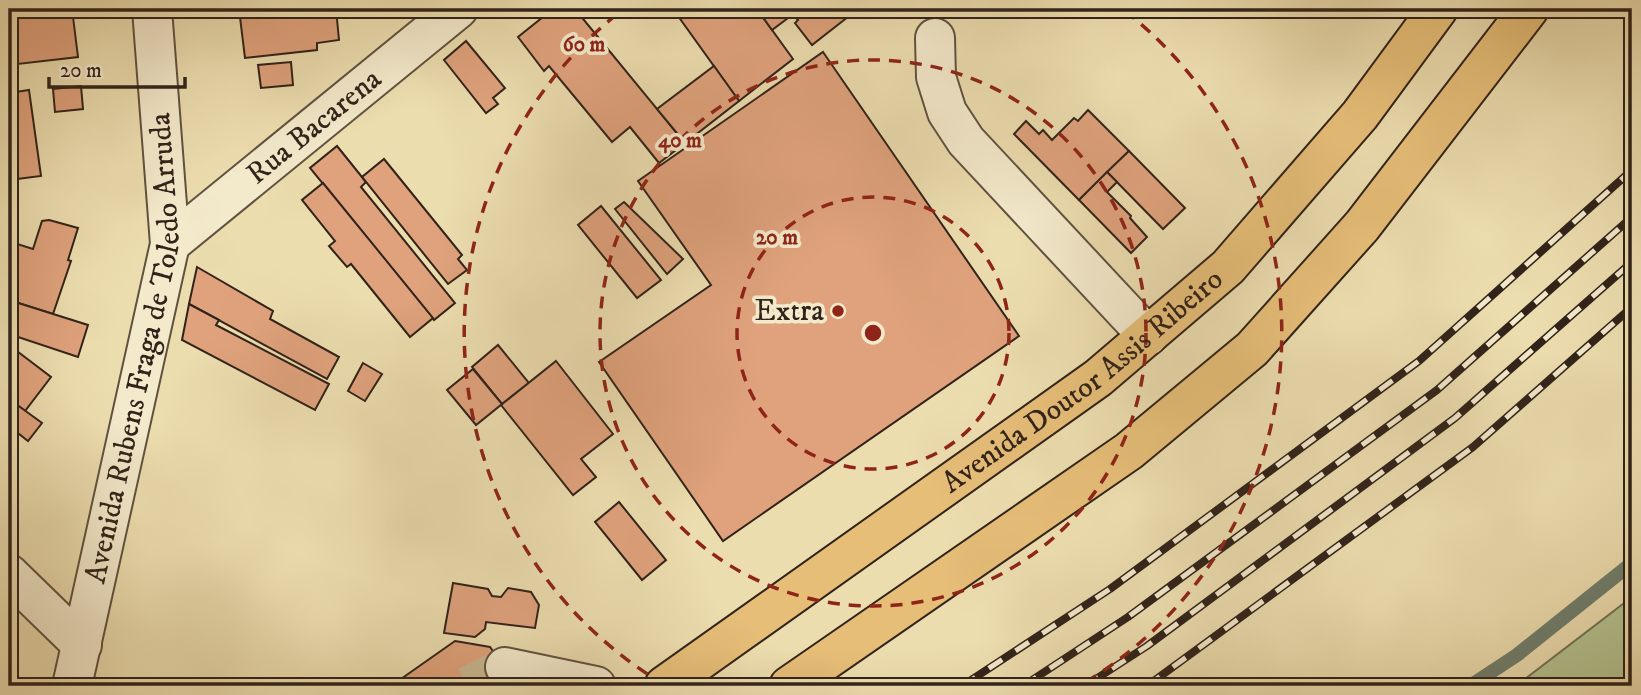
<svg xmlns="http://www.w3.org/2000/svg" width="1641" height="695" font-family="'IM FELL DW Pica',serif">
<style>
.garden{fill:#b3c28f;stroke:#727254;stroke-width:2}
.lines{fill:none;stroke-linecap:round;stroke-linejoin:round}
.stream{stroke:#707f6d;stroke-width:14}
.building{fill:#dfa27c;stroke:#31231a;stroke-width:2}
.minor-tunnel{stroke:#c7b891;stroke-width:38;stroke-dasharray:38 19;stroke-linecap:butt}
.minor-casing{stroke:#60523f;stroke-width:42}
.major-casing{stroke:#31231a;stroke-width:42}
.minor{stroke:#f3e9cb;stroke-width:38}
.major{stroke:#e6be78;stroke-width:38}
.rail-casing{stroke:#31231a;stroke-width:8}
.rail{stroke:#f3e9cb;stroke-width:5;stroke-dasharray:16;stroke-linecap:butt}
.ring{fill:none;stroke:#8f2418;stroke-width:3.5;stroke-dasharray:12 9}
.poi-dot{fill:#8f2418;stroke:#f3e9cb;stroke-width:2.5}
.labels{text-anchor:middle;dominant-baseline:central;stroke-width:7;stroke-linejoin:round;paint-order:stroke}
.street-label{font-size:30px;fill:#31231a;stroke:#f3e9cb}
.poi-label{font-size:30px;fill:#31231a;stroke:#f3e9cb;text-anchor:end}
.centre{fill:#8f2418;stroke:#f3e9cb;stroke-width:3.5}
.ring-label{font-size:21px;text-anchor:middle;font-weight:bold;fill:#8f2418;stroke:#f3e9cb;stroke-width:7;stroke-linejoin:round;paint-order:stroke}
</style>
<rect width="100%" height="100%" fill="#ecddaf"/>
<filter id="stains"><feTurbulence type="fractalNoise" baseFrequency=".00286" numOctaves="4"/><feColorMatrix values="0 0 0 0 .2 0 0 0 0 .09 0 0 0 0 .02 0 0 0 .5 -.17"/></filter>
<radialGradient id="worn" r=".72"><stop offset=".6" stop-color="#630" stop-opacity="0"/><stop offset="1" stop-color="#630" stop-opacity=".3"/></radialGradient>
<polygon class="garden" points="1632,597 1632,686 1516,686"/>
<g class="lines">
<polyline class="stream" points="1470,686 1517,655 1632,563"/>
</g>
<g class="building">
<polygon points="9,9 72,9 78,57 9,65"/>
<polygon points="239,9 336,9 339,40 317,43 317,50 245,58"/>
<polygon points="553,9 575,9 685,143 659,163 630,127 612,142 549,66 544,71 518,37"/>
<polygon points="673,9 757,9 793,59 739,101"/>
<polygon points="757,9 800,9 772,30"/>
<polygon points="800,9 804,9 807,12 811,9 858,9 812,45 795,23 798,20 793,14"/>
<polygon points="466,41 505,88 493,98 498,104 486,113 444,60"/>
<polygon points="823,52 1019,336 723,541 599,362 711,285 638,181"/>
<polygon points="291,62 293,85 261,88 258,65"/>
<polygon points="714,66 739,101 685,143 657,109"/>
<polygon points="81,86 83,109 55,112 53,89"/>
<polygon points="29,90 41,176 9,180 9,93"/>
<polygon points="1088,110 1129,151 1079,200 1014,134 1026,121 1039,134 1043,130 1052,140 1074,118 1078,121"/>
<polygon points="337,146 366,182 361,187 455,303 434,320 310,168"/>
<polygon points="1129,151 1185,208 1163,229 1107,172"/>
<polygon points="384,159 462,255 458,259 467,270 448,284 362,177"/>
<polygon points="1107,172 1117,182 1107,192 1131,216 1130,218 1147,237 1131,253 1079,200"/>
<polygon points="323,183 433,318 410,337 351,264 347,267 329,246 335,241 302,200"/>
<polygon points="624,202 683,259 667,274 615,209"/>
<polygon points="601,206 661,280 637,298 578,225"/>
<polygon points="49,220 78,228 68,260 71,261 53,314 9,300 9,248 11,242 33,249 42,221"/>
<polygon points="197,267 273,311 270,319 339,357 327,379 189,304"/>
<polygon points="15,302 88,325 78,357 9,334 9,320"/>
<polygon points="189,304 219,320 216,325 329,384 315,410 182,340"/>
<polygon points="9,345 51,377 25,411 9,399"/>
<polygon points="498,345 529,383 502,404 472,367"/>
<polygon points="556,361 613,434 581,459 596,477 573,495 501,405"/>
<polygon points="363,363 382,374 365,401 348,391"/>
<polygon points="473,369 502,404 476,425 447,390"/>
<polygon points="9,399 42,423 28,441 9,426"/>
<polygon points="619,502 666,560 642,580 595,522"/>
<polygon points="453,583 488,589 492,596 501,597 508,588 531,592 539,605 535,628 486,622 485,629 475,637 444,633"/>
<polygon points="455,641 490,647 518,686 391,686"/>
</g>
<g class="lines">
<polyline class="minor-tunnel" points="467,686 505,667"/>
<g class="minor-casing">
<g id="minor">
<polyline points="935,38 936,77 947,112 966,141 1148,336"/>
<path id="s1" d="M170,244L458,9"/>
<polyline points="9,574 82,645"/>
<polyline points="505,667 596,686"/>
<path id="s2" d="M72,686L170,244L152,9"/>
</g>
</g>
<g class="major-casing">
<g id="major">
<path id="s3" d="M664,686L1098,378L1228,267L1360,115L1438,9"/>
<polyline points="789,686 1129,451 1252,349 1362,226 1529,9"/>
</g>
</g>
<use href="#minor" class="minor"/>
<use href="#major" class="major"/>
<g class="rail-casing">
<g id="rail">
<polyline points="962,686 1110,589 1419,361 1632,170"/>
<polyline points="1023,686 1128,617 1437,390 1632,217"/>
<polyline points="1085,686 1147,646 1455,418 1632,262"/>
<polyline points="1147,686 1473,447 1632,307"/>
</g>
</g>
<use href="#rail" class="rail"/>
</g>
<g class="ring">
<circle cx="873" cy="333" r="136"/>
<circle cx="873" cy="333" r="273"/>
<path d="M665 685A409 409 0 0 1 621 11M1125 11A409 409 0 0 1 1081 685"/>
</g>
<circle class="poi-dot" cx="838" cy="311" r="7"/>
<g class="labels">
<g class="street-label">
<text stroke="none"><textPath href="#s1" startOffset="186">Rua Bacarena</textPath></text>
<text stroke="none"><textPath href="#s2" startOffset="345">Avenida Rubens Fraga de Toledo Arruda</textPath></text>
<text stroke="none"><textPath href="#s3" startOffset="518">Avenida Doutor Assis Ribeiro</textPath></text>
</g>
<g class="poi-label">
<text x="824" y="311">Extra</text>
</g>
</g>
<circle cx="873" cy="333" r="10" class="centre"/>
<g class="ring-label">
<text x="584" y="51">60 m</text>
<text x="680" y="147">40 m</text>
<text x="777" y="244">20 m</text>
</g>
<rect width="1641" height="695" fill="none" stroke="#ecddaf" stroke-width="35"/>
<rect x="10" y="10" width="1620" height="674" fill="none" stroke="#31231a" stroke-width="3.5"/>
<rect x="18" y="18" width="1606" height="660" fill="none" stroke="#31231a" stroke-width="2"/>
<path d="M49 77v10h136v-10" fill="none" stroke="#31231a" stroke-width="3.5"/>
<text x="60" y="77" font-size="21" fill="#31231a" stroke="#f3e9cb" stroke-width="5" paint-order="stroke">20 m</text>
<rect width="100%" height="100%" filter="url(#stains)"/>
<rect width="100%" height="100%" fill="url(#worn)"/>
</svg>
